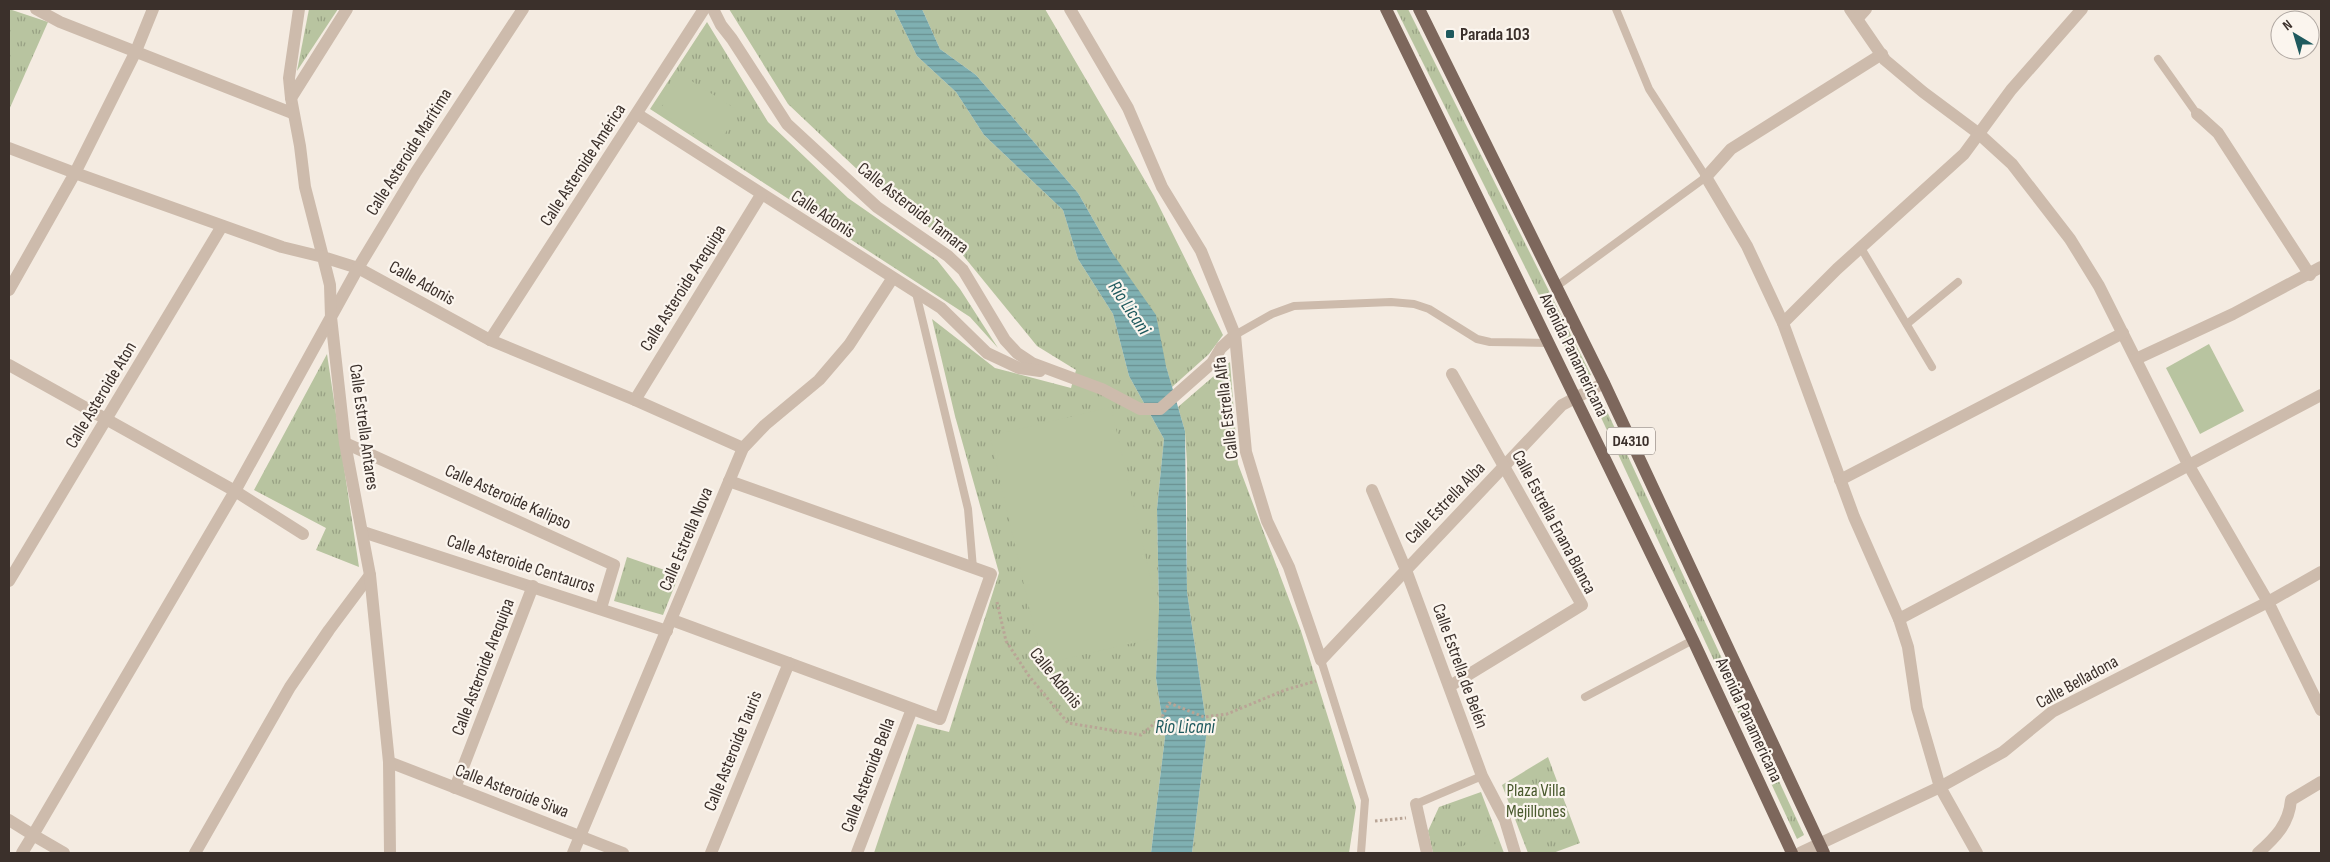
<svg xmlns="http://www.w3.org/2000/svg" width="2330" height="862" font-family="'Sofia Sans Condensed',sans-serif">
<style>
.grass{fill:url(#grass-tufts)}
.garden{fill:#b8c4a0}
.water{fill:url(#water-rules)}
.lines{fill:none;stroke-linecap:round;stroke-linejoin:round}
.path{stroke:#b9a596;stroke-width:3;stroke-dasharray:2.5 2.5;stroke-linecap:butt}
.service{stroke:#cdbbac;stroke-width:8}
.minor{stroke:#cdbbac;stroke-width:12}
.tertiary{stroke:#cdbbac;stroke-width:12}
.primary{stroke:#7d675c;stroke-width:12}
.poi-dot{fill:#1f5a5e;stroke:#fbf5ee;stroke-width:2}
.labels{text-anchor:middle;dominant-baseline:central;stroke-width:4.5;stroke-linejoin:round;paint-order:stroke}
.shield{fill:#fbf5ee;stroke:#756b66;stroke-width:1}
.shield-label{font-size:16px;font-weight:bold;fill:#3b302b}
.poi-label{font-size:18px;font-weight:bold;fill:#3b302b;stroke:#fbf5ee;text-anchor:start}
.street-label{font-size:18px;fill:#3b302b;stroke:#fbf5ee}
.park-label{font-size:18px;fill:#4a5a2e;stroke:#fbf5ee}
.water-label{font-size:19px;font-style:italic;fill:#1f5a5e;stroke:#fbf5ee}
</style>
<defs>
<pattern id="grass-tufts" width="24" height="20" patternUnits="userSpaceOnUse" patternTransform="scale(1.25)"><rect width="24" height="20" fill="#b8c4a0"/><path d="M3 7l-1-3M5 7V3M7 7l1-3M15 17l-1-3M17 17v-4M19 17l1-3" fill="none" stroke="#97a083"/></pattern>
<pattern id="water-rules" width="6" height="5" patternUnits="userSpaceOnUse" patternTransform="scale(1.25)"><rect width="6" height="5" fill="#7fb0b2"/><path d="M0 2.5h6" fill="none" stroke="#699091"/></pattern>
</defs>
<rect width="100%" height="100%" fill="#f4ebe1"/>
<g class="grass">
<polygon points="9,9 48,22 9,110"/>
<polygon points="309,9 338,9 297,71"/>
<polygon points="729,9 894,9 917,56 956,92 984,135 1063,210 1078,259 1113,314 1129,376 1164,439 1157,509 1159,609 1156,678 1165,737 1151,853 874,853 917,724 949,732 999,573 955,416 932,319 995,368 1071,388 1076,370 1037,346 957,248 879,190 788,104"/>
<polygon points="922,9 1045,9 1154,196 1223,335 1209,354 1172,387 1166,366 1113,254 1078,193 976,75 940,49"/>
<polygon points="1396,9 1408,9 1591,375 1581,379"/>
<polygon points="707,22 768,122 848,198 937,260 960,289 998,348 970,317 650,109"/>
<polygon points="327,354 359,567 316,550 326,528 254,490"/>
<polygon points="1230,362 1238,464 1301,631 1356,807 1349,853 1192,853 1207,729 1187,592 1187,464 1185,431 1178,407"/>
<polygon points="1605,407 1804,835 1797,839 1598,411"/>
<polygon points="627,557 679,575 663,615 614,601"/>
<polygon points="1548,757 1580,843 1553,853 1528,853 1502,785"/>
<polygon points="1481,792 1504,853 1433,853 1428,831 1439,807"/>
</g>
<g class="garden">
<polygon points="682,75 739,111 716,148 659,111"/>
<polygon points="2209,344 2244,411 2200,434 2166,368"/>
<polygon points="1111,407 1164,636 1042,664 990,436"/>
<polygon points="1490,834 1499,853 1447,853"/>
</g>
<polygon class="water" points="894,9 922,9 940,49 976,75 1078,193 1113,254 1156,315 1166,366 1185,431 1187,592 1207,729 1192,853 1151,853 1165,737 1156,678 1159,609 1157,509 1164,439 1129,376 1113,314 1078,259 1063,210 984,135 956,92 917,56"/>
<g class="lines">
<g class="path">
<polyline points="997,602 1006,641 1029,676 1068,723 1141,735 1162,717 1169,703 1204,717 1227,714 1285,690 1316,681"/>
<polyline points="1375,821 1406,818"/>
</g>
<g class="service">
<polyline points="2158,59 2197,114"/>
<polyline points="1861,248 1932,367"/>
<polyline points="1557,286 1706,177 1649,89 1616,9"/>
<polyline points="916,293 968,509 973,568"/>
<polyline points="1907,324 1958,282"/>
<polyline points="1235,335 1272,314 1294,306 1391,302 1414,304 1429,309 1477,339 1490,342 1549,343"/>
<polyline points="1321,660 1365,800 1361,853"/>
<polyline points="1585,697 1693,640"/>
<polyline points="1416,804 1482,776"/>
</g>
<g class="minor">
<polyline points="36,9 60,22 292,113"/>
<polyline points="299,9 289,78 291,98 300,146 305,187 323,257 358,268 490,340 635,400 743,448"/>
<polyline points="713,9 721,25 732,39 787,124 877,207 948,256 963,270 1005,340 1017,353 1032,363 1102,389 1140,409 1160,409 1212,363 1221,348 1235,335"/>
<polyline points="1070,9 1128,108 1162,187 1201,251 1235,335 1246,452 1267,521 1289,567 1321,660 1562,405 1604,383"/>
<polyline points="1850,9 1885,60 1923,92 1978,133 2012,164 2070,239 2099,286 2189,466 2268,602 2321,710"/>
<polyline points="1857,19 1866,9"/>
<polyline points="1882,54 1731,149 1706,177 1747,246 1783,323 1854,517 1899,619 1908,647 1917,708 1940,787 1977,853"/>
<polyline points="291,98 347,9"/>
<polyline points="637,114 941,308 987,353 1019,368 1040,371"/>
<polyline points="2197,114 2218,133 2310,275"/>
<polyline points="9,148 75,173 9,290"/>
<polyline points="1783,323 1837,269 1964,154 2011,90 2082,9"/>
<polyline points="490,340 704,9"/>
<polyline points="2136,359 2233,314 2321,267"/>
<polyline points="9,365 235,491 303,534"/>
<polyline points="635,400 761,195"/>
<polyline points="345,443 614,565 601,608"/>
<polyline points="1840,480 2123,333"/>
<polyline points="1372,490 1406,570 1482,776 1505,820 1515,853"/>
<polyline points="363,532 667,631"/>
<polyline points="9,581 222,226"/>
<polyline points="1899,619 2321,395"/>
<polyline points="672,620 940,719 991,574 729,481"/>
<polyline points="1450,686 1582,605 1452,374"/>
<polyline points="389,762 623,853"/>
<polyline points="455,788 533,586"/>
<polyline points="1416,804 1427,853"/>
<polyline points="9,820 33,835 22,853"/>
<polyline points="195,853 290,687 329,630 370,575"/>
<polyline points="390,853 389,762 370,575 345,443 331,317 358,268 416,172 523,9"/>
<polyline points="573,853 743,448 765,425 819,380 849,345 892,279"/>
<polyline points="711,853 789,663"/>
<polyline points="857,853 912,709"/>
<polyline points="1800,853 1940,787 2003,752 2052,712 2268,602 2321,572"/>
<path d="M2258,853C2275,838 2289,824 2291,800L2321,782"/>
</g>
<polyline class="tertiary" points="64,853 33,835 235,491 331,317 330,285 323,257 282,247 75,173 136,51 153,9"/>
<g class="primary">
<polyline points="1386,9 1693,640 1792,853"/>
<polyline points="1419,9 1604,383 1824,853"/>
</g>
</g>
<rect class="poi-dot" x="1445" y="29" width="10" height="10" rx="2.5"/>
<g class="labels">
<rect class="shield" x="1607" y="427.5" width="48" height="27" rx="4"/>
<g class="shield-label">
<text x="1631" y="441">D4310</text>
</g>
<g class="poi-label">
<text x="1460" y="34">Parada 103</text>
</g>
<g class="street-label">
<text transform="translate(409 152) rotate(-58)">Calle Asteroide Marítima</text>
<text transform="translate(583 165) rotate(-57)">Calle Asteroide América</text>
<text transform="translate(913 208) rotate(38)">Calle Asteroide Tamara</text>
<text transform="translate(823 214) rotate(33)">Calle Adonis</text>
<text transform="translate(422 283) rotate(29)">Calle Adonis</text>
<text transform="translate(683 288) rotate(-58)">Calle Asteroide Arequipa</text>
<text transform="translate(1574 355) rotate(64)">Avenida Panamericana</text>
<text transform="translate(101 395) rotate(-59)">Calle Asteroide Aton</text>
<text transform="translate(1226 408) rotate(-97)">Calle Estrella Alfa</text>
<text transform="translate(364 427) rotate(82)">Calle Estrella Antares</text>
<text transform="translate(508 497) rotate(24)">Calle Asteroide Kalipso</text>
<text transform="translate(1445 503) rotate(-46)">Calle Estrella Alba</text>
<text transform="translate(1554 522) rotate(62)">Calle Estrella Enana Blanca</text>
<text transform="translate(686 539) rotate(-67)">Calle Estrella Nova</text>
<text transform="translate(521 564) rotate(18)">Calle Asteroide Centauros</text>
<text transform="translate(1460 666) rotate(70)">Calle Estrella de Belén</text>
<text transform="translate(483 667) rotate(-69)">Calle Asteroide Arequipa</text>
<text transform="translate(1056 678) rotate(51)">Calle Adonis</text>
<text transform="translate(2077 682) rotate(-29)">Calle Belladona</text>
<text transform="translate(1749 720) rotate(65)">Avenida Panamericana</text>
<text transform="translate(733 751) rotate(-68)">Calle Asteroide Tauris</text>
<text transform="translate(868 775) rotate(-69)">Calle Asteroide Bella</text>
<text transform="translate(512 791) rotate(21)">Calle Asteroide Siwa</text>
</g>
<g class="park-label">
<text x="1536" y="790">Plaza Villa<tspan x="1536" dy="21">Mejillones</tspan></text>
</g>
<g class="water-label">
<text transform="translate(1129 308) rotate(56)">Río Licani</text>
<text x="1185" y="727">Río Licani</text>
</g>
</g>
<rect width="2330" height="862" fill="none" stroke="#3b302b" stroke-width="20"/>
<g transform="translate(2295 35) rotate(322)"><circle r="24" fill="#fbf5ee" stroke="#aea6a0"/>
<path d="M0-4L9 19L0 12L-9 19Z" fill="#1f5a5e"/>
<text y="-8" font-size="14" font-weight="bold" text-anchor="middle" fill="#3b302b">N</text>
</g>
</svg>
